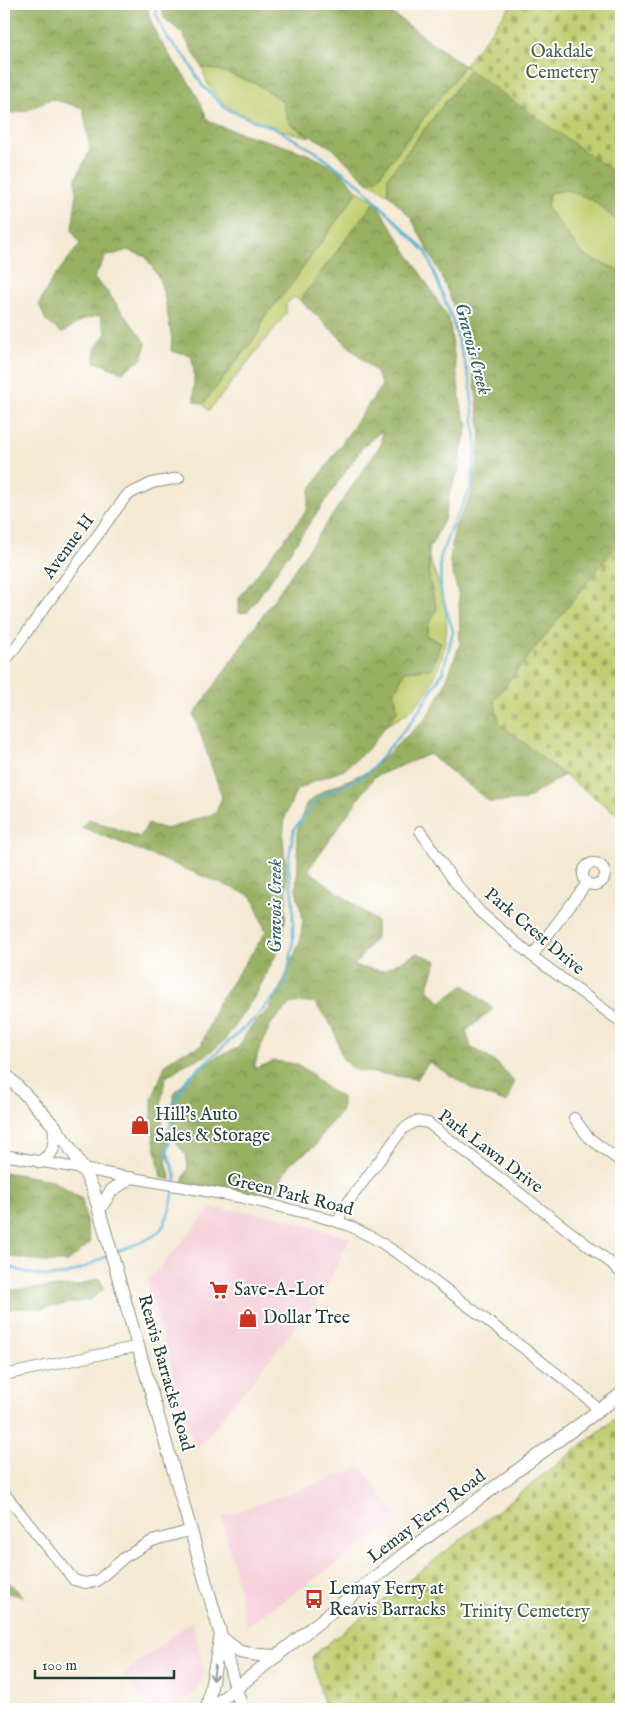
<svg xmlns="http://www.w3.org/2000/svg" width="625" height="1713" font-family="'IM FELL English',serif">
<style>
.built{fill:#f5cfda}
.grass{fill:#c1cd6f;stroke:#708552}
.forest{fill:url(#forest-crowns);stroke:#5c764b}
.cemetery{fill:url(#cemetery-stones);stroke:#708552}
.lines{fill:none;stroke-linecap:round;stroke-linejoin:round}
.stream{stroke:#57b4d5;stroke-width:2.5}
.minor-casing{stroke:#8a9384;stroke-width:12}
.major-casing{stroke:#8a9384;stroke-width:14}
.minor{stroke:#fff;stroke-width:10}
.major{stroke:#fff;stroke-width:12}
.oneway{stroke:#8f9e9a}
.labels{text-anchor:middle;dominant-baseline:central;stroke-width:4;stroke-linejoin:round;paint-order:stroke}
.park-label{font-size:18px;fill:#486143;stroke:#fff}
.street-label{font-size:18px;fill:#1f3d34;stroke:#fff}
.poi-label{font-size:18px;fill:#1f3d34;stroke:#fff;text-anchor:start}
.water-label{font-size:19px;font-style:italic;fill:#306164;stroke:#fff}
</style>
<defs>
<pattern id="forest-crowns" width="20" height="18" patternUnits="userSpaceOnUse" patternTransform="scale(1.25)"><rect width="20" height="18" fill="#98b062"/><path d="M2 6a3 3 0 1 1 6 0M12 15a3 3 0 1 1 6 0" fill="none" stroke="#7b9052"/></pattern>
<pattern id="cemetery-stones" width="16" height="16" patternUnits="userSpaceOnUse" patternTransform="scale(1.25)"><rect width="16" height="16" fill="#c1cd6f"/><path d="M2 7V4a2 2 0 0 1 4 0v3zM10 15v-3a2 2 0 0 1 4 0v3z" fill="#9ca85c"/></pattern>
</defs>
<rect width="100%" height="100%" fill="#fff"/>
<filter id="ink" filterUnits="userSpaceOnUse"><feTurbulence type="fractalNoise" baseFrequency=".02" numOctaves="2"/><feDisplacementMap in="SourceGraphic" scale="10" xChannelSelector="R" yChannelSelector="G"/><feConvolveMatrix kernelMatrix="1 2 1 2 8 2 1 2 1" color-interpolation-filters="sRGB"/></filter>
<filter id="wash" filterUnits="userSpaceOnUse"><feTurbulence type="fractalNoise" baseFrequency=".0096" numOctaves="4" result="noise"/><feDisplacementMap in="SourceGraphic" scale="20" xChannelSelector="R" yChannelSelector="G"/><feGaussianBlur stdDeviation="1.12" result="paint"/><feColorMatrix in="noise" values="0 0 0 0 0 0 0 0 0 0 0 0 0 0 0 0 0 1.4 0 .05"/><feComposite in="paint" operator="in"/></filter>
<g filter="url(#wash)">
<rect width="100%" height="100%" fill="#f4e9d3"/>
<g class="built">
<polygon points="211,1208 275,1215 350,1238 324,1292 195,1451 147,1282"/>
<polygon points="362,1467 399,1520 247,1626 222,1517"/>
<polygon points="192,1621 205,1670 199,1688 174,1709 149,1709 123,1674"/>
</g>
<g class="grass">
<polygon points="464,66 470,70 388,177 388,194 366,181 376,180"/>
<path d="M202,67L221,71L257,84L282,101L289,123L310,137C276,129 235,122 213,92C207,85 205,75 202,67Z"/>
<polygon points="567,190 591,199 621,224 621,271 583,255 547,208 548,193"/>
<polygon points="358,191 375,201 300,300 294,297 286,304 286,314 209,411 203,404 260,331 263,319 290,286"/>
<path d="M429,558C435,573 442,590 445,606C452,641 436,692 406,714C400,718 392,722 386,725L397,711L395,691L405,671L441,642L426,636L429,623L437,609L429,580Z"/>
</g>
<g class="forest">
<path d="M4,4H147C152,42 180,64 197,96C202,104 204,113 208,121C249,139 297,144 336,169C344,174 351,184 358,191L290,286L263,319L260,331L203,404L194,401V370L191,355L171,351L172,339L164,294L159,278L146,257L128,250L105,257L94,278L105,289L146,343L142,359L122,372L95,362V349L106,333L100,315L82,320L62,333L46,321L39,304L51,281L80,244L72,230L76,200V178L90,150L83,108L51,99L27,110L4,115Z"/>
<polygon points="161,4 380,4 464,66 376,180 366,181 332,148 289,123 282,101 257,84 221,71 202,67 182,33 164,18"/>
<polygon points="470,70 621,177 621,224 591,199 567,190 549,193 547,208 583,255 621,271 621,540 494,700 500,724 564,775 525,800 490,802 429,754 374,777 308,870 376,921 376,937 354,966 382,971 417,953 437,961 427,989 441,1002 464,985 493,1009 466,1031 471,1047 497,1063 514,1081 507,1103 477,1092 429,1062 417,1079 355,1070 342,1058 334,1029 314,1002 291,1003 271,1024 258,1053 254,1069 275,1061 296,1064 312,1074 327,1089 342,1097 342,1111 325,1129 316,1145 289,1164 272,1199 182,1182 188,1166 186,1155 178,1145 170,1112 175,1092 193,1073 218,1056 238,1048 251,1026 269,1009 283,982 300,942 303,919 296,889 298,867 297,833 306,804 323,791 371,770 399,743 425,720 443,689 460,644 459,597 450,562 454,528 472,493 481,436 474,378 467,339 441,275 411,218 388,194 388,177"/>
<polygon points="375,201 449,319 462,411 468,425 462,448 459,470 450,492 444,520 429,549 429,580 437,609 429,623 426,636 441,642 432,669 405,671 395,691 397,711 368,749 344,770 314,781 296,791 285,817 283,839 287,880 285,919 282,943 255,996 224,1041 205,1056 182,1066 165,1078 161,1103 163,1129 170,1140 166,1161 171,1180 161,1177 152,1129 152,1099 166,1063 179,1054 201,1046 218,1003 266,932 252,896 82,827 89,819 140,837 148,824 167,829 216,813 222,797 194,715 382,443 381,431 362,448 248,612 239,613 239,598 307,510 310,490 382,385 375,371 300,300"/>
<polygon points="4,1172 51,1180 82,1199 90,1243 68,1262 44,1262 8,1256 4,1254"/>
<polygon points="99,1278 104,1289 90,1300 42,1308 16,1308 4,1310 4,1288 6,1290 77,1286"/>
<polygon points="4,1577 24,1597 4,1592"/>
</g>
<g class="cemetery">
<polygon points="512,4 621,4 621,177 464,66"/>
<polygon points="621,540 621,817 564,775 500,724 494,700"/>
<polygon points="621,1414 621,1709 325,1709 312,1656"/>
</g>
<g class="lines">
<g class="stream">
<polyline points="155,4 156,14 167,38 187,59 202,85 226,109 275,128 316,152 359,184 426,252 452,319 470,381 476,442 471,488 451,527 440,559 441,592 453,631 443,672 412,721 368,773 319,798 294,829 288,863 293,904 293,946 285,985 253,1020 187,1079 173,1105 167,1151 176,1177 175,1184"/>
<path d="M116,1252C158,1235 166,1238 174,1189"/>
<path d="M4,1265C30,1274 49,1282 76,1271C87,1267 97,1260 108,1256"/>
</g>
</g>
</g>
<g filter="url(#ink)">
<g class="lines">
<g class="minor-casing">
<g id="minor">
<polyline points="4,663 127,495 152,483 179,478"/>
<polyline points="420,831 454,881 480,912 532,956 621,1022"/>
<circle cx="594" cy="874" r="11"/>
<polyline points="532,956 587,883"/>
<polyline points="574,1118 588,1137 621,1162"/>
<polyline points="4,1155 239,1197 318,1216 350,1226 377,1240 406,1259 555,1372 590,1401 599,1411"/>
<polyline points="339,1222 342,1210 403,1129 416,1121 428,1123 611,1263 621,1273"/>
<polyline points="4,1375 139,1346"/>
<polyline points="4,1493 74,1580 85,1583 97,1581 125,1557 152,1541 192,1530"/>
<polyline points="4,1706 7,1709"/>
</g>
</g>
<g class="major-casing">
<g id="major">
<path d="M4,1073C42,1111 71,1140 93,1189L242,1709"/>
<path d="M40,1162C57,1152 54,1143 55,1126"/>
<polyline points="99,1210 111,1191 130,1178"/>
<polyline points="221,1637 240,1652 258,1655 277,1656"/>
<polyline points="207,1709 220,1639"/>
<polyline points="210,1709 404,1554 621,1394"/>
</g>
</g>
<use href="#minor" class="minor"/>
<use href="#major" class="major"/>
</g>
<defs><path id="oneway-shaft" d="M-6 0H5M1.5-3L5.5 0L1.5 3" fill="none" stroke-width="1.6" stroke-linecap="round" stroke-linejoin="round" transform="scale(1.25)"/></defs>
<use class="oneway" href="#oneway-shaft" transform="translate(214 1673) rotate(98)"/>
</g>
<defs>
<g id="shop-bare" transform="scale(1.5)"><path d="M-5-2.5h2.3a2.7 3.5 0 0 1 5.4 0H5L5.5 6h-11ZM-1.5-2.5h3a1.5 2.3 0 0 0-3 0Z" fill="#c8321e" stroke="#fff" stroke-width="2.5" paint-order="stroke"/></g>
<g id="supermarket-bare" transform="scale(1.5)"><path d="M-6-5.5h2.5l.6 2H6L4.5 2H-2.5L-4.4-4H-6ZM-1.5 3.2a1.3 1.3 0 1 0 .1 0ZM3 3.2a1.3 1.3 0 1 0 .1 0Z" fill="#c8321e" stroke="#fff" stroke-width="2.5" paint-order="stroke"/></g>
<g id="bus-bare" transform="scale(1.5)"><path d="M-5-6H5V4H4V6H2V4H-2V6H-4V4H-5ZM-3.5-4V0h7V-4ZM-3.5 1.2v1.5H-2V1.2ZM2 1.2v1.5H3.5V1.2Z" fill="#c8321e" stroke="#fff" stroke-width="2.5" paint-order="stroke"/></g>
</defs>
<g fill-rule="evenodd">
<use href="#shop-bare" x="140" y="1125"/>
<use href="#supermarket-bare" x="219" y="1290"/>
<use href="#shop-bare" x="248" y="1318"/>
<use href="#bus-bare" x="314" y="1599"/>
</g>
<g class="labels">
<g class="park-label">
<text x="562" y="52">Oakdale<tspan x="562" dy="21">Cemetery</tspan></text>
<text x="525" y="1612">Trinity Cemetery</text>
</g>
<g class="street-label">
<text transform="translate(69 547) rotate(-54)">Avenue H</text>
<text transform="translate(534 932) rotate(40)">Park Crest Drive</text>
<text transform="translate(490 1152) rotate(37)">Park Lawn Drive</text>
<text transform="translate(290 1195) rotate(14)">Green Park Road</text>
<text transform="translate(165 1373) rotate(74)">Reavis Barracks Road</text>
<text transform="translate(427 1517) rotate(-37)">Lemay Ferry Road</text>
</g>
<g class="poi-label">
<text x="155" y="1115">Hill's Auto<tspan x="155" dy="21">Sales &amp; Storage</tspan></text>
<text x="234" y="1290">Save-A-Lot</text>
<text x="263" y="1318">Dollar Tree</text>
<text x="329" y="1589">Lemay Ferry at<tspan x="329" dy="21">Reavis Barracks</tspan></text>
</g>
<g class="water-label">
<text transform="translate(472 349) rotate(75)">Gravois Creek</text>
<text transform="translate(276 906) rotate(-90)">Gravois Creek</text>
</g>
</g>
<rect width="625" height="1713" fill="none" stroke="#fff" stroke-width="20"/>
<path d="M35 1670v8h139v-8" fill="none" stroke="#1f3d34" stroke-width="2.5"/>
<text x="42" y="1670" font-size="15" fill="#1f3d34" stroke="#ffffff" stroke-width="4" paint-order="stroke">100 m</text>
</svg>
